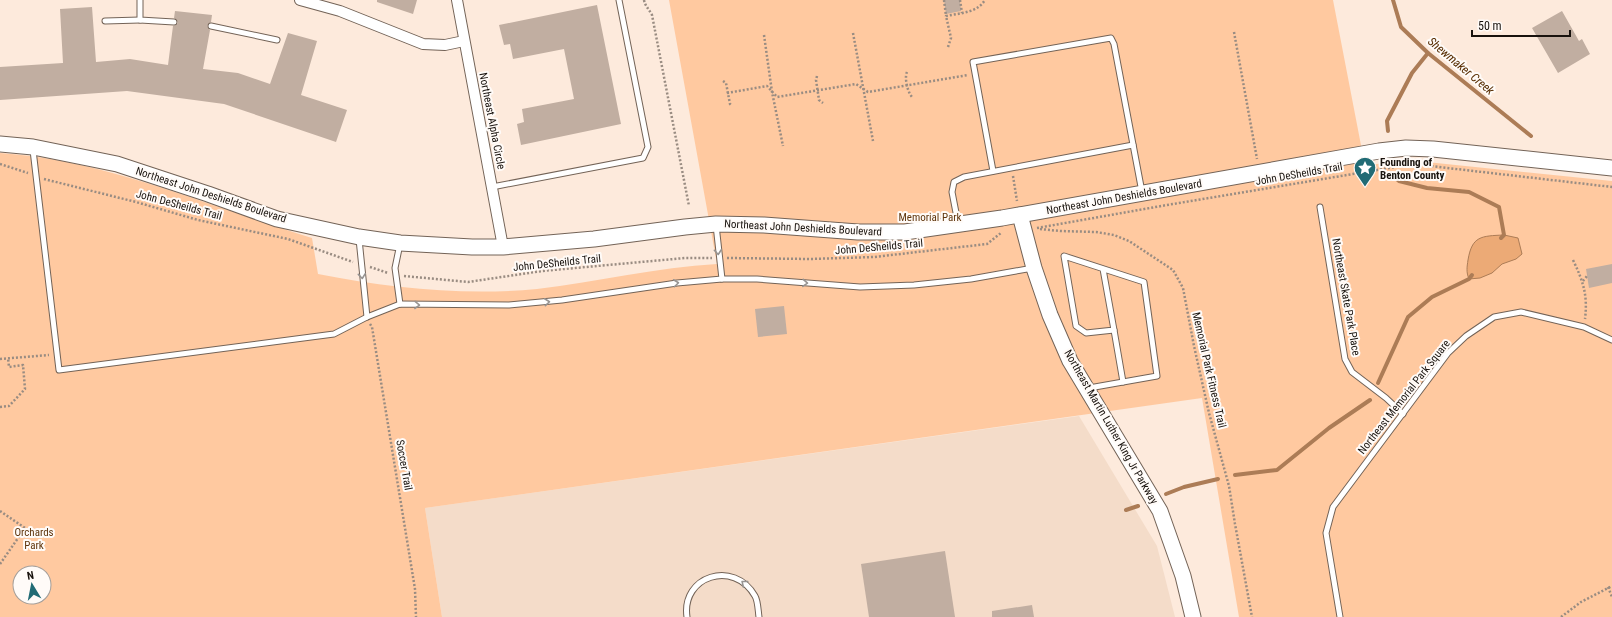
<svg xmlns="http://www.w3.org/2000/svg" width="1612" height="617" font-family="'Roboto Condensed',sans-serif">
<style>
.built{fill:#f4dcc9}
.green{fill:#ffc9a0;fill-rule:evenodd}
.water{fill:#ecaa76;stroke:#ac7c56}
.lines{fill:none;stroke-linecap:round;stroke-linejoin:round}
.stream{stroke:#ac7c56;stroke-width:4}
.building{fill:#c1aea1}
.lane-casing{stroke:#736357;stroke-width:7}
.street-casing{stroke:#736357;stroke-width:12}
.secondary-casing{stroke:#736357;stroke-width:17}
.path{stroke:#998c82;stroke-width:2.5;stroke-dasharray:2 2;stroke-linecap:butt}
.lane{stroke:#fff;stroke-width:5}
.street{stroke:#fff;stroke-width:10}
.secondary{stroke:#fff;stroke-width:15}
.oneway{stroke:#979492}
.labels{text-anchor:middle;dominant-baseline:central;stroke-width:4;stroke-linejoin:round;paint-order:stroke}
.street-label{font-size:11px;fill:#18120d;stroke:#fffbf8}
.poi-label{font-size:11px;font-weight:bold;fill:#18120d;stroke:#fffbf8;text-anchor:start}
.park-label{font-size:11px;fill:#5f350c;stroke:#fffbf8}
.water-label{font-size:12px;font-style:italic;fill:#572d02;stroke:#fffbf8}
</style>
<rect width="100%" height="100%" fill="#fdeadc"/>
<polygon class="built" points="1079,416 1157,546 1175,617 442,617 425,508"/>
<path class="green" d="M669,0H1333L1365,166L1401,160L1417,161L1612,181V617H1239L1202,398L425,508L442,617H0V153C107,160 210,207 312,238L318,274C390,288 464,296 537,289C598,282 657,267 717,264ZM20,573H44V597H20Z"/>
<path class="water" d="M1504,235L1518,238L1522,254L1516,259L1502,264L1492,273L1480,278L1469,279C1466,272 1467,267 1468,260C1472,236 1481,236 1504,235Z"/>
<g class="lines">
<g class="stream">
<polyline points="1393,0 1401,27 1428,53 1531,136"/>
<polyline points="1388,131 1387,121 1412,73 1428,53"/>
<polyline points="1392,175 1399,181 1427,188 1469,192 1499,207 1504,235 1501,238"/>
<polyline points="1378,383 1408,317 1432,297 1469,279 1472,275"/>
<polyline points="1235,475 1277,470 1329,428 1370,400"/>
<polyline points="1166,494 1184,487 1218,479"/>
<polyline points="1126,510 1138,506"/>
</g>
</g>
<g class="building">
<polygon points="377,0 417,0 413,14 377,2"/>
<polygon points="944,0 960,0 961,11 946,14"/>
<polygon points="597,5 621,124 521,145 517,124 524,122 522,109 574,99 564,49 513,59 510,44 504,45 499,25"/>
<polygon points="92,7 96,62 130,59 168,65 173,26 176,25 178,23 177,20 174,18 175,11 212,15 211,22 207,26 210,30 203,69 238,73 270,84 288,33 317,41 301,95 347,110 336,142 224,104 127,91 0,100 0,67 63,63 60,9"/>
<polygon points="1562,11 1579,41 1582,39 1590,54 1558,73 1532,28"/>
<polygon points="1612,264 1612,283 1589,288 1586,269"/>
<polygon points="784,306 787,334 758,337 755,309"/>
<polygon points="945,551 955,617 869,617 861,564"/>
<polygon points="1032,605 1034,617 992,617 992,611"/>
</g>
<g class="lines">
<g class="lane-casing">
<g id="lane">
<polyline points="140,0 140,20 174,22"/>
<polyline points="105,21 140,20"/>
<polyline points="211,26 277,40"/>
<polyline points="33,150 59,370 334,334 367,317 400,304 509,305 562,300 677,283 722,279 757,279 860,287 914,285 971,279 1033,268"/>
<polyline points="993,171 973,62 1111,38 1114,44 1142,192"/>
<polyline points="492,187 643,158 648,147 619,0"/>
<polyline points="1320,207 1345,359 1352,372 1386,398 1403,414"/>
<polyline points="958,223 952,192 954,182 964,177 1133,145"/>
<polyline points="716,225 722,279"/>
<polyline points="359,239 367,317"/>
<polyline points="400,244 395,268 400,304"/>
<polyline points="1114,330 1123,382"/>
<polyline points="1089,388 1157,376 1144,282 1064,256 1076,326 1086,333 1114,330 1103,269"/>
<path d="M687,617C681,576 734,559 755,596C758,601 758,610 759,617"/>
<polyline points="1340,617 1326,533 1333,507 1448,353 1466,336 1494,317 1521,312 1584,327 1612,340"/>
</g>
</g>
<g class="street-casing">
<g id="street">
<polyline points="300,0 340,11 423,44 445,45 464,41"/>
<polyline points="457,0 503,247"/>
</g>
</g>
<g class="secondary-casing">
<g id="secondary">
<polyline points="0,144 33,147 117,164 208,194 277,219 359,237 400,243 472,247 503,247 594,239 685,227 716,224 764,225 858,232 905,232 1002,218 1379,151 1406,148 1433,149 1612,168"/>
<polyline points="1020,215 1034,268 1050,315 1070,361 1160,511 1183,576 1193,617"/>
</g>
</g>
<g class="path">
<path d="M644,0C645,6 649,9 652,15L689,206"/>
<polyline points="944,0 946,16"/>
<polyline points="960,0 962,13"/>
<polyline points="1234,32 1257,159"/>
<polyline points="853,33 873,141"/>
<polyline points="764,35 772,92 783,146"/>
<path d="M948,47L951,38L946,16C960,13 977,13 985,0"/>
<path d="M907,72C904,78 908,94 913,98"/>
<polyline points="817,76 816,80 819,100 823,103"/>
<polyline points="723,81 726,83 730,104 732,106"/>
<polyline points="727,93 767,86 777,97 856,84 868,92 968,75"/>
<polyline points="0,164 28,173"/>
<polyline points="1013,176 1017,201"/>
<polyline points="44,179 136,202 198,220 288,239 353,262"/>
<polyline points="1037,228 1167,205 1413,164 1612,187"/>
<polyline points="1040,229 1060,231 1096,232 1114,235 1129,241 1173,270 1183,288 1194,346 1209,413 1229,486 1235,524 1252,617"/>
<polyline points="727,258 811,259 874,257 987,244 1001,233"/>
<path d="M1573,260C1583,281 1588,295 1585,319"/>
<polyline points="370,267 388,273"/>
<polyline points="404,276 468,282 542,271 685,258 712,258"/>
<polyline points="1583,281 1587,276"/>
<polyline points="370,324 372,327 415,589 416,617"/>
<polyline points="0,359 49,355"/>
<polyline points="0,407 9,406 25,389 23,365 9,367 8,358"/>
<polyline points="0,511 25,528 0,564"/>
<polyline points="1608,587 1612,597"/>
<polyline points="1561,617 1581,602 1612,586"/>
</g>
<use href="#lane" class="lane"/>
<use href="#street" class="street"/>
<use href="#secondary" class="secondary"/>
</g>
<defs><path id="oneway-chevron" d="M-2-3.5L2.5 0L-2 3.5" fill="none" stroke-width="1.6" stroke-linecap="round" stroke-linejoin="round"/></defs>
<g class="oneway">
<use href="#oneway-chevron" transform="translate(718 252) rotate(85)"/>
<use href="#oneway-chevron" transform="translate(362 276) rotate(84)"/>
<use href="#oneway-chevron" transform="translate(676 283) rotate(-7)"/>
<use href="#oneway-chevron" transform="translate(805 283) rotate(4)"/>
<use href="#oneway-chevron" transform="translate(547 302) rotate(-6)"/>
<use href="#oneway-chevron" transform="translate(417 305) rotate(1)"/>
<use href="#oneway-chevron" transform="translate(744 583) rotate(-141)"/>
</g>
<defs>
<g id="sight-pin" transform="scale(1.15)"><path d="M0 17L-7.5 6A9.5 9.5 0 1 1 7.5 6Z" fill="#216b75" stroke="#fffbf8"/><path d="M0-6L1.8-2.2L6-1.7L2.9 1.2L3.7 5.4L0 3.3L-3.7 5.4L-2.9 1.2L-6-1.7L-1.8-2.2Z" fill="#fff"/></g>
</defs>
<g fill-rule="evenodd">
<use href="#sight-pin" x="1365" y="168"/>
</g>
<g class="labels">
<g class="street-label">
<text transform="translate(492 121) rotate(79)">Northeast Alpha Circle</text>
<text transform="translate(1299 174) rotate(-10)">John DeSheilds Trail</text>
<text transform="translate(211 195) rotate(18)">Northeast John Deshields Boulevard</text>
<text transform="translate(1124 197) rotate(-10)">Northeast John Deshields Boulevard</text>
<text transform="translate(179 205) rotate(15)">John DeSheilds Trail</text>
<text transform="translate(803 228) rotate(3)">Northeast John Deshields Boulevard</text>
<text transform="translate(879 247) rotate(-5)">John DeSheilds Trail</text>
<text transform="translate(557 263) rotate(-6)">John DeSheilds Trail</text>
<text transform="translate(1346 297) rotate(80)">Northeast Skate Park Place</text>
<text transform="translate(1209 370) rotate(77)">Memorial Park Fitness Trail</text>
<text transform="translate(1404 397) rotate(-52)">Northeast Memorial Park Square</text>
<text transform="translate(1111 427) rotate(60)">Northeast Martin Luther King Jr Parkway</text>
<text transform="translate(404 465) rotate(80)">Soccer Trail</text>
</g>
<g class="poi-label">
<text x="1380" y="162">Founding of<tspan x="1380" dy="13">Benton County</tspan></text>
</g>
<g class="park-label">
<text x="930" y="217">Memorial Park</text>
<text x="34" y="532">Orchards<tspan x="34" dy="13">Park</tspan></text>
</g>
<g class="water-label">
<text transform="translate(1461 66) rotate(40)">Shewmaker Creek</text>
</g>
</g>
<g transform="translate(32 585) rotate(350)"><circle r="19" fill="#fffbf8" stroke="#a39e9a"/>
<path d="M0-3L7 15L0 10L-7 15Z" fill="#216b75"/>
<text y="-6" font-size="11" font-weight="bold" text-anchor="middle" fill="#18120d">N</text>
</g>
<path d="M1472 30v6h98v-6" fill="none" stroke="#18120d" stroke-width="2"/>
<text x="1478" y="30" font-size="12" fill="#18120d" stroke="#fffbf8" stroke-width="3" paint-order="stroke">50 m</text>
</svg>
